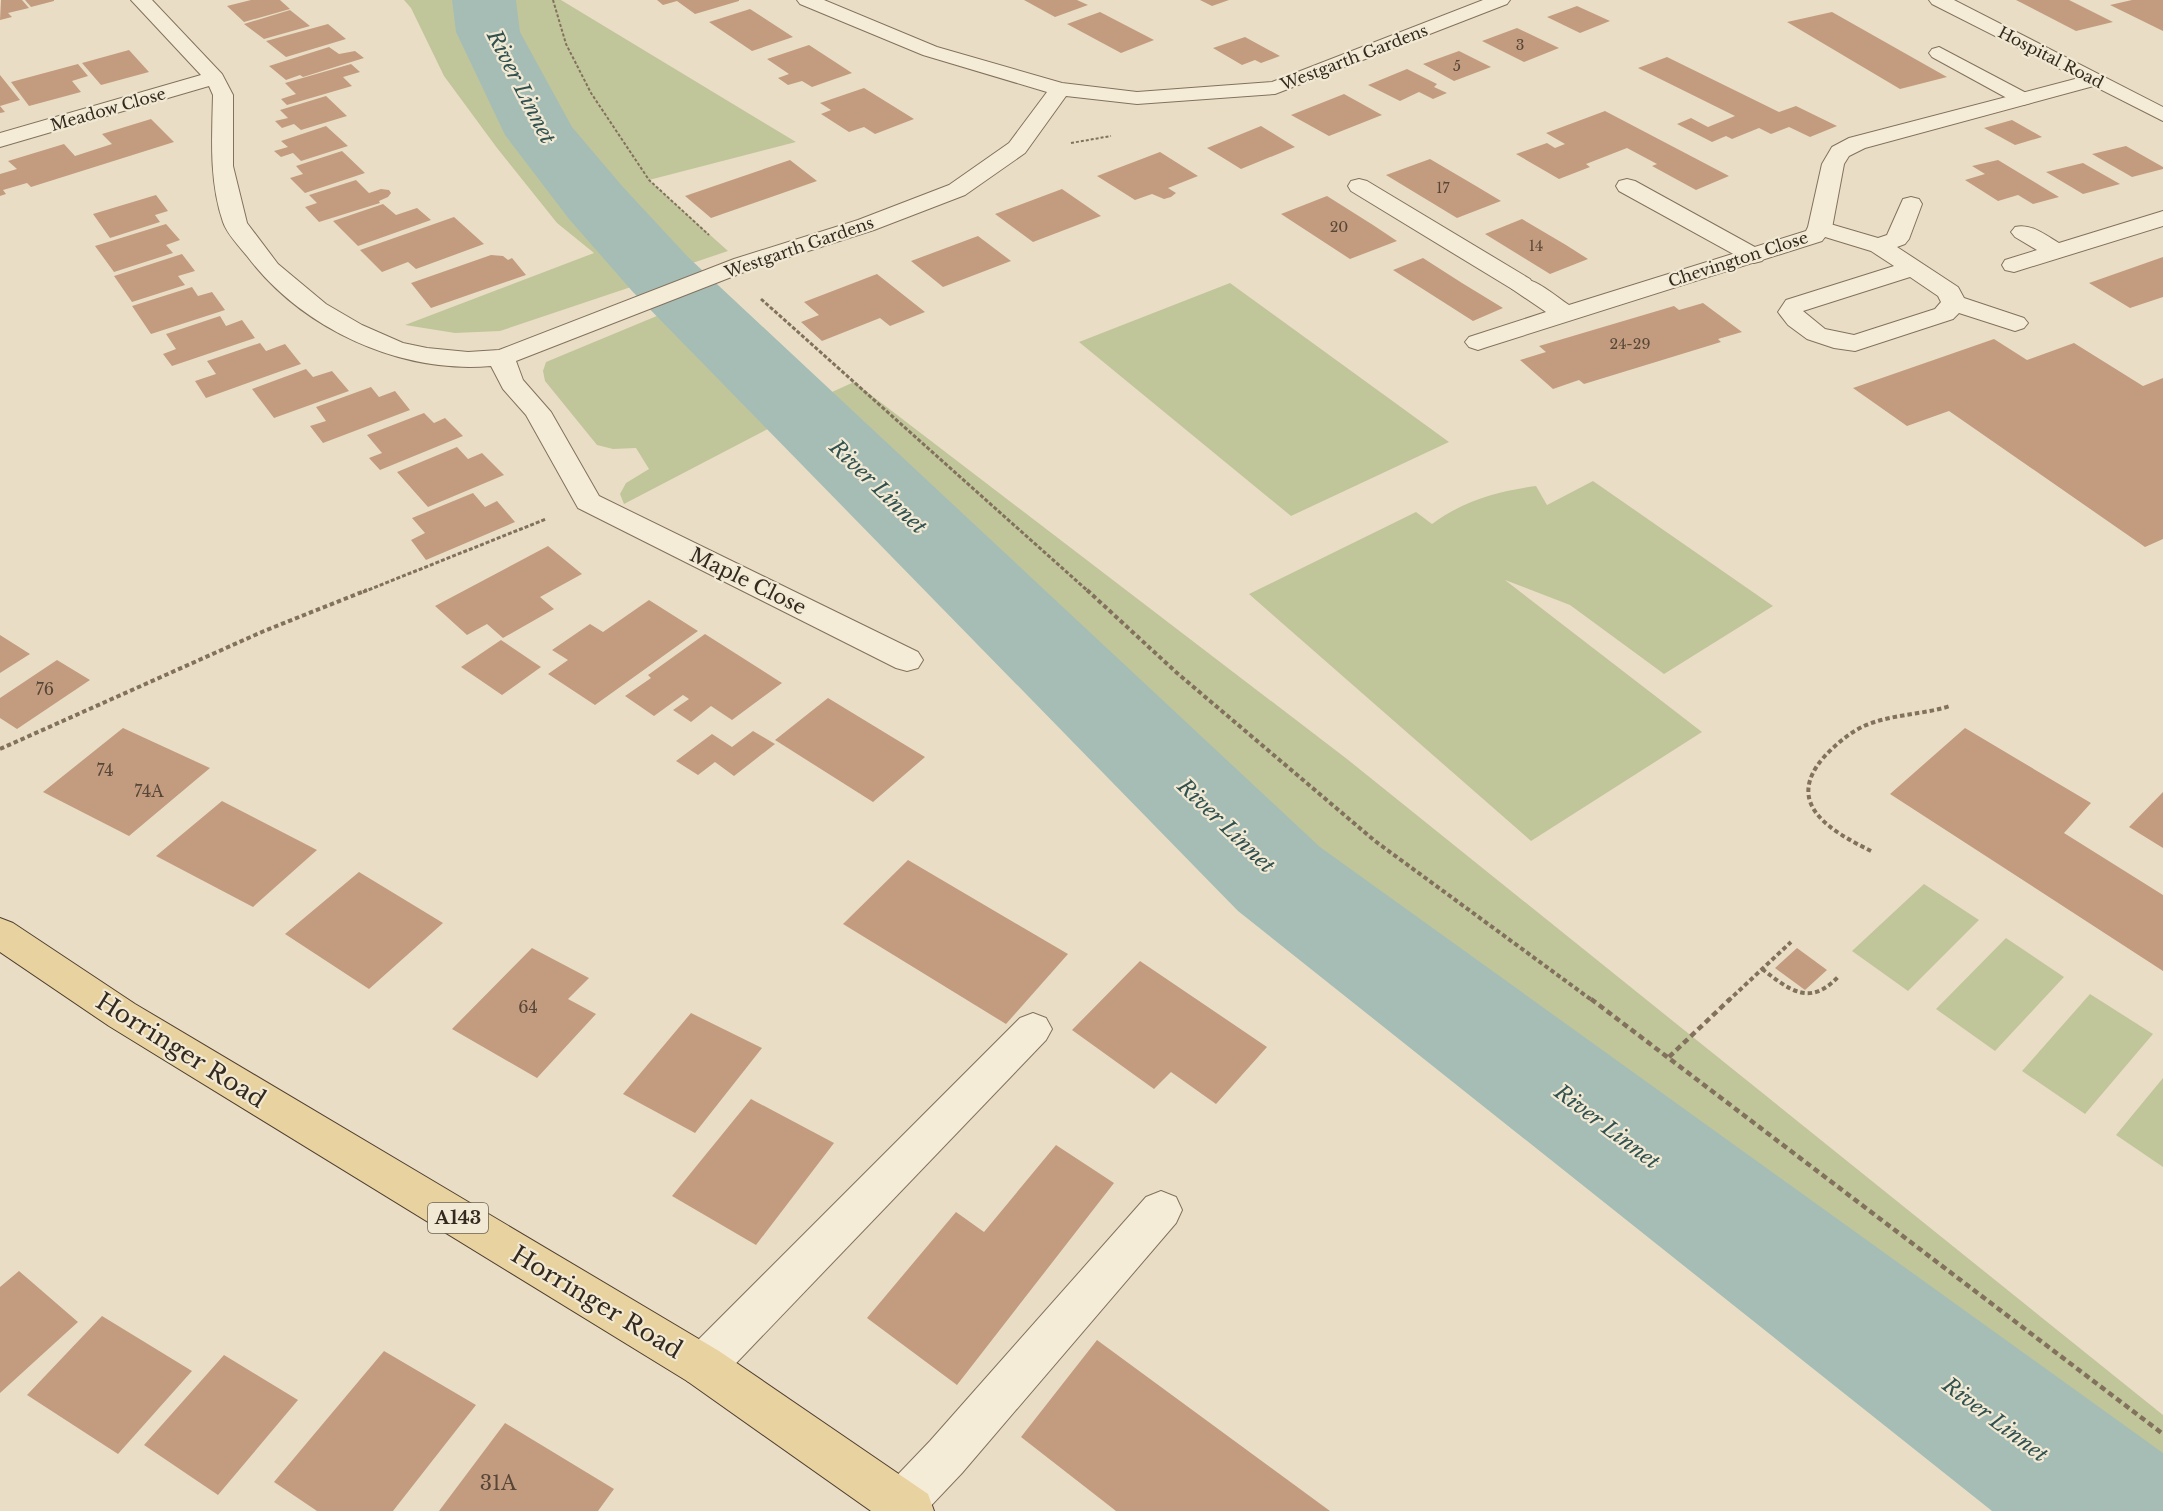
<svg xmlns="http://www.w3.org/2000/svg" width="2163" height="1511" font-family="'Libre Baskerville',serif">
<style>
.green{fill:#c0c69a}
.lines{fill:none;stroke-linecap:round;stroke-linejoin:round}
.river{fill:#a6bdb6;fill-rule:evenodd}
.building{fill:#c39c7f}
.service-casing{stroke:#82715d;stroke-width:2}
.minor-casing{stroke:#82715d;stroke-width:2}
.tertiary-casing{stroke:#82715d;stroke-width:2}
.primary-casing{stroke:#503f31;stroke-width:2}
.path-far3{stroke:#82715d;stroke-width:2;stroke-dasharray:3 2;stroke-linecap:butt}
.path-far2{stroke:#82715d;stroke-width:3;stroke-dasharray:4 2;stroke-linecap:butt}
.path-far1{stroke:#82715d;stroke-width:4;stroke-dasharray:4.5 3;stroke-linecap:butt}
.path{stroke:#82715d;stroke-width:4.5;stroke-dasharray:6 4;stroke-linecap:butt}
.service{fill:#f5ecd7;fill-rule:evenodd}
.minor{fill:#f5ecd7;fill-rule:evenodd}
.tertiary{fill:#f5ecd7;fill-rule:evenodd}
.primary{fill:#e8d2a0;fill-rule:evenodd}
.labels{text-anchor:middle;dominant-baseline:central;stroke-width:4.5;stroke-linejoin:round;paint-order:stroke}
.far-number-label{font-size:14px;fill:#574637}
.far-street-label{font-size:16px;fill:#33291f;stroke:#f1e9d3}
.number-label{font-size:16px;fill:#574637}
.shield{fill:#f1e9d3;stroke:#6c6355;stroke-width:1.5}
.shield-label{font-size:18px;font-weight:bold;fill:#33291f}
.street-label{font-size:20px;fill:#33291f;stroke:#f1e9d3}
.near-number-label{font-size:20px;fill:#574637}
.water-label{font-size:21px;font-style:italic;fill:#305150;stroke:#f1e9d3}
.near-street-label{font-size:24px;fill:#33291f;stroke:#f1e9d3}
</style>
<rect width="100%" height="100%" fill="#e9dec5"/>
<g class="green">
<polygon points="404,0 472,0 475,29 502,91 541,156 646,282 500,331 455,333 405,325 594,253 557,223 497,148 444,76 411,8"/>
<polygon points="484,0 561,0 796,142 649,180 728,251 660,274 611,220 485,10"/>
<polygon points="1230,283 1449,442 1291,516 1079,342"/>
<polygon points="676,308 789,418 624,504 620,494 626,483 649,469 636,448 613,449 597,445 545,381 543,371 546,362"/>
<polygon points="854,382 1347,759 2163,1415 2163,1511 2097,1511 1414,958 799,407"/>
<path d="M1593,481L1773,606L1664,674L1570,605L1505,580L1702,732L1531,841L1249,594L1416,512L1432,524C1463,501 1498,491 1536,486L1547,505Z"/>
<polygon points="1924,884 1979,920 1908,991 1852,951"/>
<polygon points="2006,938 2064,977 1995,1051 1936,1009"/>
<polygon points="2090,994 2153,1034 2085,1114 2022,1071"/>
<polygon points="2163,1078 2163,1167 2116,1135"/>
</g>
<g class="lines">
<polygon class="river" points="452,0 516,0 520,32 572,127 623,187 688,257 1320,847 2163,1453 2163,1511 1992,1511 1238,911 632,291 569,219 505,135 456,32"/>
</g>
<g class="building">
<polygon points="1,0 22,0 29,8 8,13 12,17 0,20"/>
<polygon points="25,0 54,0 54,1 31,7"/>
<polygon points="251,0 280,0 290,9 244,22 227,6"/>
<polygon points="657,0 739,0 739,1 695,14 677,1 663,5"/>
<polygon points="1024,0 1077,0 1088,5 1055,17"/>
<polygon points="1200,0 1229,0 1212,6"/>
<polygon points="2016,0 2069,0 2113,22 2076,31"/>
<polygon points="2132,0 2163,0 2163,31 2110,5"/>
<polygon points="1577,6 1610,21 1580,33 1547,17"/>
<polygon points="750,9 793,37 752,51 709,22"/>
<polygon points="290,10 310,26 264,39 244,24"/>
<polygon points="1100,12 1154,40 1121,53 1067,24"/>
<polygon points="1832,12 1947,77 1900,89 1787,22"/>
<polygon points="328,24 346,39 286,57 266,41"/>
<polygon points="1517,28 1559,48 1524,62 1482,41"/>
<polygon points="1245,37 1280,56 1261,63 1255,60 1242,65 1213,48"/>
<polygon points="809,45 852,73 812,87 802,81 788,85 778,78 789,74 767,59"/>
<polygon points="329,47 339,54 355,51 364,58 303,77 300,75 286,80 269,66"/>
<polygon points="129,50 149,72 101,85 82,63"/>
<polygon points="1459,51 1491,67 1454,81 1423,64"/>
<polygon points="1667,57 1779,112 1796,106 1837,126 1810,137 1789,127 1771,134 1759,128 1732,139 1726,136 1712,142 1677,124 1691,118 1708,127 1735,116 1638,68"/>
<polygon points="78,64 88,76 72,81 81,92 29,106 11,82"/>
<polygon points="351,64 360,72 343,77 352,86 287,105 281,99 296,94 285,83"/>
<polygon points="1407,69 1437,84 1434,87 1447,93 1433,99 1419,92 1400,101 1368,85"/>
<polygon points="0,75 20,100 0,106 5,112 0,113"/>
<polygon points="864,88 914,119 875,134 864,127 849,132 821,114 831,110 820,103"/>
<polygon points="1344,94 1382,115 1329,136 1291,115"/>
<polygon points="326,96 347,116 301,130 294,124 282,128 275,121 288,118 280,110"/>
<polygon points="1605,111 1729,176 1696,190 1652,166 1657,164 1627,148 1586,164 1590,167 1559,179 1516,154 1547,143 1555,148 1565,144 1546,133"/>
<polygon points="151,119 174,142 31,187 27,183 3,190 6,194 0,196 0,174 17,169 8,161 64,144 75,156 112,144 102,134"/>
<polygon points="2012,120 2042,137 2015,145 1984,128"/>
<polygon points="326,126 348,146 301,161 293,153 281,157 274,151 288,147 281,141"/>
<polygon points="1261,126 1295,147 1241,169 1207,148"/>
<polygon points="2126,146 2163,167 2163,169 2132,177 2092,154"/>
<polygon points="342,151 365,173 305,193 290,178 303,174 296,166"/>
<polygon points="1160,152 1198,176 1168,188 1176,193 1171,197 1164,199 1152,194 1135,200 1097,176"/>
<polygon points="1430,159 1476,186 1501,201 1457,218 1386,175"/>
<polygon points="790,160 817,181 711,218 685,196"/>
<polygon points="1998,160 2059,197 2033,204 2018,195 1998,201 1965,180 1985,174 1972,166"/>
<polygon points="2083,163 2120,184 2083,194 2046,172"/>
<polygon points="356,180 369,193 381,189 389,190 391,193 388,197 379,201 380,203 319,222 305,207 317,203 309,195"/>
<polygon points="1062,189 1101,216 1033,242 995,214"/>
<polygon points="156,195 168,211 155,215 160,222 110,238 93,214"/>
<polygon points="1327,196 1373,225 1397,241 1350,259 1281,214"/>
<polygon points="383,204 396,215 417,208 431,220 358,246 333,221"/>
<polygon points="454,217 484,244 416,269 408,262 382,272 360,250"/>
<polygon points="1522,219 1566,245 1588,259 1550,274 1485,234"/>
<polygon points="166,224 180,240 166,245 173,253 114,272 95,246"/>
<polygon points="978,236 1011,261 943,287 911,261"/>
<polygon points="182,254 195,271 178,276 185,285 132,302 114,276"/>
<polygon points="491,255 503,256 508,260 512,258 526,275 431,308 411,283"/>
<polygon points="2163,257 2163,297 2130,308 2089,283"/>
<polygon points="1423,258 1462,283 1503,308 1473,321 1393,270"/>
<polygon points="877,274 925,312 890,326 880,318 822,341 801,322 819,315 804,302"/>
<polygon points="192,287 198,296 212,292 225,310 151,334 132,306"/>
<polygon points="1703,303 1742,332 1718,339 1721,342 1584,384 1579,380 1553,389 1520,360 1546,352 1539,346 1674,306 1679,310"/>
<polygon points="220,316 226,326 242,320 255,338 172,366 163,354 176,349 166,334"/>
<polygon points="1994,339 2027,360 2074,343 2143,386 2163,378 2163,539 2145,547 1949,411 1907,426 1853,388"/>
<polygon points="260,343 266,351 285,344 301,364 206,398 195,381 216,374 207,361"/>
<polygon points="306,369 313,377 332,371 349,391 274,418 252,389"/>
<polygon points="371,387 379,397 395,391 410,410 323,443 310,426 326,421 316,407"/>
<polygon points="424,413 434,423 445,418 463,436 380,470 369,458 382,453 367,435"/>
<polygon points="457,447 468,459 482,453 504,475 428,507 397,472"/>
<polygon points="473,493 485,507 497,501 515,522 426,560 411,540 425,533 412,518"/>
<polygon points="548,546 582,574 540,597 554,609 503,638 487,624 467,635 435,606"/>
<polygon points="649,600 698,631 595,705 548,674 568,660 552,650 590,624 603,632"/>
<polygon points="705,634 782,683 732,720 711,706 691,722 673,710 689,699 683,695 654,716 625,696 651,678 648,675"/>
<polygon points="0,635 30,654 0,673"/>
<polygon points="501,640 541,667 502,695 461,667"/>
<polygon points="57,660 90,680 17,729 0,718 0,698"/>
<polygon points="828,698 925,757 873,802 775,740"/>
<polygon points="123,728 210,768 129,836 43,792"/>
<polygon points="1965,728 2091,803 2064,833 2163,895 2163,971 1890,794"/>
<polygon points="753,731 775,744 734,776 715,762 698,775 676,761 712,734 732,747"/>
<polygon points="2163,792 2163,848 2129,827"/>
<polygon points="222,801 317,850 253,907 156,856"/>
<polygon points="908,860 1068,954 1006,1024 843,924"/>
<polygon points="359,872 443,923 369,989 285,934"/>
<polygon points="532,948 589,978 568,999 596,1014 537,1078 452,1029"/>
<polygon points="1797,948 1827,970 1805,990 1775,968"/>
<polygon points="1140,961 1267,1047 1216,1104 1171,1072 1154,1089 1072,1030"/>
<polygon points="691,1013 762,1048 695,1133 623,1094"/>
<polygon points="751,1099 834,1143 756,1245 672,1196"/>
<polygon points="1056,1145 1114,1183 957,1385 867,1318 956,1212 984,1232"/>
<polygon points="19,1271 78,1322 0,1393 0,1287"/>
<polygon points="102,1316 192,1371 118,1454 27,1395"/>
<polygon points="1097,1340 1330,1511 1116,1511 1021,1437"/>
<polygon points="384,1351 476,1405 393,1511 317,1511 274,1482"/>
<polygon points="224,1355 298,1400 218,1495 144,1445"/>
<polygon points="505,1423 614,1489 598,1511 439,1511"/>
</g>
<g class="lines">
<g class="service-casing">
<g id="service">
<polygon points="1939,47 2030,95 2034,99 2030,103 2023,105 2016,103 1932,57 1929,53 1932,49"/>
<polygon points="1359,179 1367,181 1530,279 1533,284 1530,289 1521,291 1512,289 1351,191 1348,186 1351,181"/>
<polygon points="1627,179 1635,181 1762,251 1766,256 1762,261 1754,263 1746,261 1619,191 1616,186 1619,181"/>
<path d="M1911,197L1919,199L1922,204L1909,239L1905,244L1897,247L1958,287L1964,298L2024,318L2028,323L2024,328L2015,331L1959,313L1953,319L1855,351L1834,348L1807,339L1788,325L1778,312L1786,300L1894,266L1871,251L1812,233L1808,228L1812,223L1820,221L1878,238L1887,235L1903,199ZM1910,277L1938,296L1941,302L1935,309L1854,335L1825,329L1803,311Z"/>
<polygon points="1033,1013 1046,1018 1052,1029 1046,1040 719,1381 703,1388 687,1381 681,1366 687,1351 1020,1018"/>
<polygon points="1161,1191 1176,1197 1182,1210 1176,1223 962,1473 926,1511 881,1511 878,1504 885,1488 930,1441 1146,1197"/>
</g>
</g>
<g class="minor-casing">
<g id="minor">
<path d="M131,0H152L222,74L233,95V166L247,223L278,264L326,304L362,325L403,343L427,348L468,352L499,350L734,259L858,220L949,185L1009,143L1047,92L923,55L800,4L797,0H824L937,47L1062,83L1137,92L1272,82L1483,0H1510L1507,4L1275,94L1137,104L1066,96L1025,153L965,195L874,230L752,269L516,361L523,380L551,412L599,496L918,652L923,660L918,668L907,671L896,668L578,508L526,415L503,389L491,366C400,374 302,329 247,256C239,246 227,234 223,222C209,181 212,138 213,95L209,86L0,147V133L201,75Z"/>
<path d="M2094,74L2101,76L2104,80L2101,84L1865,148L1849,156L1844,164L1832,228L1822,241L1487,347L1478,350L1469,347L1465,342L1469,337L1546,312L1512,289L1509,284L1512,279C1533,274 1552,294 1569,305L1806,231L1808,227L1822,164L1832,147L1849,138Z"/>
<path d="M2163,211V226L2014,272L2005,270L2002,265L2005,260L2037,250L2015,237L2011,232L2015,227C2031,223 2045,235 2059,243Z"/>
</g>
</g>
<g class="tertiary-casing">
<polygon id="tertiary" points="1929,0 1954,0 2163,107 2163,121 1932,4"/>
</g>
<g class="primary-casing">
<polygon id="primary" points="0,918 13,923 135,1004 719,1351 928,1494 934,1511 871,1511 687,1381 109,1026 0,952"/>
</g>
<g class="path-far3">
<polyline points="553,0 566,44 591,93 649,180 709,235"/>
<polyline points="1071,143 1111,136"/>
</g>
<g class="path-far2">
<polyline points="761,299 1089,592"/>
<polyline points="363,592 546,519"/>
</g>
<g class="path-far1">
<polyline points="1087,590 1177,673 1375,841 1593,1001"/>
<polyline points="0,749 264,631 367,590"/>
<path d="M1871,851C1831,831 1783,804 1824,757C1835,745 1849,733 1864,726C1891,714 1922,715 1950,706"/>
<path d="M1762,969C1790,990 1809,1007 1838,977"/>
<polyline points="1728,1001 1791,942"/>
</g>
<g class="path">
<polyline points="1591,999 2163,1434"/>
<polyline points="1669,1057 1730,999"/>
</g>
<use href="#service" class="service"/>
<use href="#minor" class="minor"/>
<use href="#tertiary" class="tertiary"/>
<use href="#primary" class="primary"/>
</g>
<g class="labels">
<g class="far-number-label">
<text x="1520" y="45">3</text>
<text x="1457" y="66">5</text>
<text x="1443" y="188">17</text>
<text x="1339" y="227">20</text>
<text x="1536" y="246">14</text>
<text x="1630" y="344">24-29</text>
</g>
<g class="far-street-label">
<text transform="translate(1354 57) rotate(-21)">Westgarth Gardens</text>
<text transform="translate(2051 57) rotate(27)">Hospital Road</text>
<text transform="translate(108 109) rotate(-16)">Meadow Close</text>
<text transform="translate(799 247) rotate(-19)">Westgarth Gardens</text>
<text transform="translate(1738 259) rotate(-18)">Chevington Close</text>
</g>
<g class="number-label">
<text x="45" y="689">76</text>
<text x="105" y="770">74</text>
<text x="149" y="791">74A</text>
<text x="528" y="1007">64</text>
</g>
<rect class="shield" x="428" y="1203" width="60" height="30" rx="4.5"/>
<g class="shield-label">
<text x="458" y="1218">A143</text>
</g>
<g class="street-label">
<text transform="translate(748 581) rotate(26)">Maple Close</text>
</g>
<g class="near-number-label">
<text x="498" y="1483">31A</text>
</g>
<g class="water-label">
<text transform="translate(521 87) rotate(63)">River Linnet</text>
<text transform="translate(878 487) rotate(44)">River Linnet</text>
<text transform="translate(1226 826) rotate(44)">River Linnet</text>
<text transform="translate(1607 1127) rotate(37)">River Linnet</text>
<text transform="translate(1995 1420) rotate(37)">River Linnet</text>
</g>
<g class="near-street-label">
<text transform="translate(181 1050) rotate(32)">Horringer Road</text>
<text transform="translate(597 1302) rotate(31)">Horringer Road</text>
</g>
</g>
</svg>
